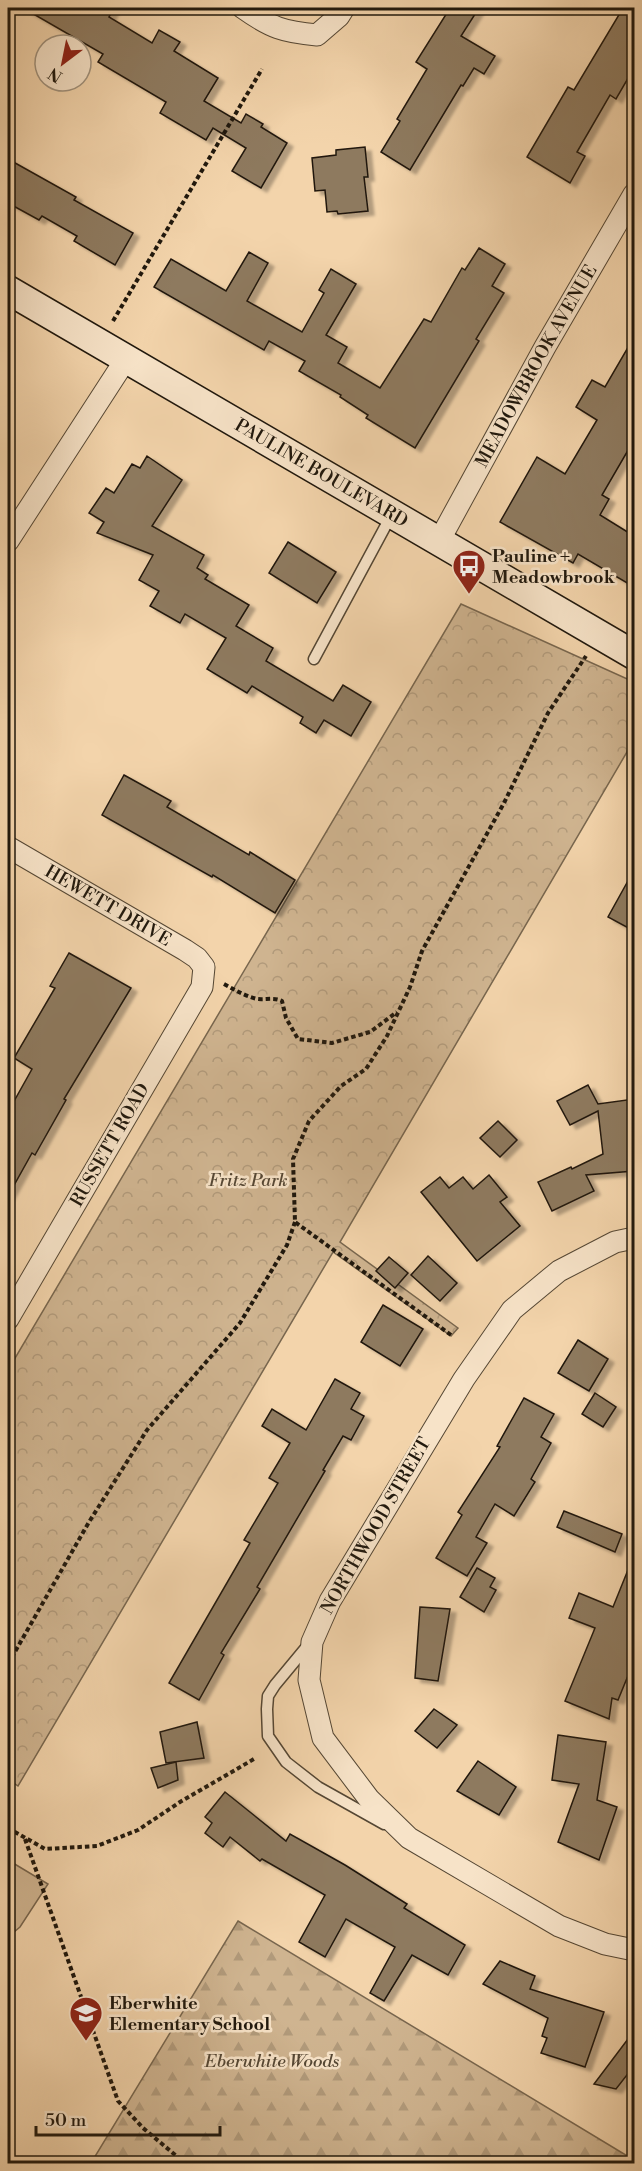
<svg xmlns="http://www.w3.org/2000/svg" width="642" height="2171" font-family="'Libre Bodoni',serif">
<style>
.grass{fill:#cfb490;stroke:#78664e;stroke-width:1.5}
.forest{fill:url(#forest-firs);stroke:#78664e;stroke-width:1.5}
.park{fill:url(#park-crowns);stroke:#78664e;stroke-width:1.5}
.building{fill:#8e7a5f;stroke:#20180d;stroke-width:1.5;filter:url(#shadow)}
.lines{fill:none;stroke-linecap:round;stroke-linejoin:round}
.lane-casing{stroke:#554734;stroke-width:13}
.street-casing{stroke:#554734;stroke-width:23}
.secondary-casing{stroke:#20180d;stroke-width:31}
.path{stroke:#20180d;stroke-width:4;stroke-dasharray:4.5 3;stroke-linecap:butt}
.lane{stroke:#f7e3c8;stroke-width:10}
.street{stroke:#f7e3c8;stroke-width:21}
.secondary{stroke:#f7e3c8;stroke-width:28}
.labels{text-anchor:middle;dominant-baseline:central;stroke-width:5;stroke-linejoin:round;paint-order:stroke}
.street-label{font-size:18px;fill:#20180d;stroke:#f7e3c8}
.poi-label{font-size:18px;font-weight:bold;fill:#20180d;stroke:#f7e3c8;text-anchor:start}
.park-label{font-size:18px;font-style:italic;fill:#554734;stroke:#f7e3c8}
</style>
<defs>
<pattern id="forest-firs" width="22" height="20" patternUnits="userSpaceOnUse" patternTransform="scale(1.5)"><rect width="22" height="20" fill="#cfb490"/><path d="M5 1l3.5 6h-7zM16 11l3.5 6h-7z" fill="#b19a7b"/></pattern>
<pattern id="park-crowns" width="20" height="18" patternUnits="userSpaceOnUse" patternTransform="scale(1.5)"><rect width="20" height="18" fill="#cfb490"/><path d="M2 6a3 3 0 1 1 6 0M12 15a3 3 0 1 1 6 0" fill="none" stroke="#b19a7b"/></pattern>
<filter id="shadow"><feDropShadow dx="6" dy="4" stdDeviation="1.5" flood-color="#0004"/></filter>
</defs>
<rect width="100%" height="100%" fill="#f3d4ab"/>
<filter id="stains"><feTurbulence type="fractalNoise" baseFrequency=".00333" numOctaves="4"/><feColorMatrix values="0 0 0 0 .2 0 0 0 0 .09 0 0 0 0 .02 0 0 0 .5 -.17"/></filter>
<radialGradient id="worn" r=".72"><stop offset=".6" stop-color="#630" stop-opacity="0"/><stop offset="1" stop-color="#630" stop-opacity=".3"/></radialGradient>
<polygon class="grass" points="8,1860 48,1884 20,1927 8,1937"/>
<polygon class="forest" points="238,1921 634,2160 634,2163 91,2163"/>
<polygon class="park" points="461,604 634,682 634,740 340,1242 458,1328 451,1336 333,1252 18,1786 8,1779 8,1370"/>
<g class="building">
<polygon points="23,8 114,8 109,17 152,43 159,30 180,42 174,51 218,78 204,101 241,123 246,114 263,124 261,127 287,143 261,188 232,171 246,148 213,128 206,140 160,113 166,102 98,62 103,54"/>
<polygon points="450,8 479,8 461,36 495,56 484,74 474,68 463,86 461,85 410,170 381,152 400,121 397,119 427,69 416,62"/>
<polygon points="623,8 634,8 634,68 616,99 610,95 577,152 585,156 570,183 527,157 568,87 574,90"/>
<polygon points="365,147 368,177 364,177 368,211 338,214 337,211 327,212 325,190 315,191 312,158 336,155 336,150"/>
<polygon points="8,159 76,197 74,200 133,233 115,265 74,241 77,236 42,216 39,220 8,203"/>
<polygon points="479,248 505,264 492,286 504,293 476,339 479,341 415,448 366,418 368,415 340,397 341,395 299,371 305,361 269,341 264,350 154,287 171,259 226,291 249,252 268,263 247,301 302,332 324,293 319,290 331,269 356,284 326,335 347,347 338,363 380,388 424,319 431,322 462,268 465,270"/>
<polygon points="634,337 634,440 602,495 609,499 600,515 634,536 634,587 578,554 573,563 500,522 537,457 565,474 597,420 576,407 592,380 605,387"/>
<polygon points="147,456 182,480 152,526 204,555 197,568 208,575 205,579 249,605 236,626 273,648 266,661 333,701 343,685 371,702 351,736 324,720 316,733 300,723 303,717 252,686 247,693 207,669 226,638 185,614 180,623 150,606 159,591 139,580 153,555 97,533 104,522 89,513 106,488 114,493 132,464 140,468"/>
<polygon points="288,542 336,572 317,603 269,573"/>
<polygon points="124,775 171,801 167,807 249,855 250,852 295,880 275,913 213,875 212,877 102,815"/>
<polygon points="634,870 634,931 608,917"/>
<polygon points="69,953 131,988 64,1099 66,1100 35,1155 32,1153 8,1196 8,1112 32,1069 14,1058 55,988 50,986"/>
<polygon points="588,1085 598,1104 634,1099 634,1171 586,1175 594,1191 552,1211 538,1182 571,1167 572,1169 603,1154 598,1111 570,1125 557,1101"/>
<polygon points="498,1121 517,1140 500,1157 480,1138"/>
<polygon points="489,1175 507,1197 500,1202 520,1226 477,1261 421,1192 440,1177 449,1188 463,1177 473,1189"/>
<polygon points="428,1256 457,1283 440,1301 411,1275"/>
<polygon points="389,1257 408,1273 395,1288 376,1271"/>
<polygon points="383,1305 423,1329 400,1366 361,1342"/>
<polygon points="578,1340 608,1359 589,1391 558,1373"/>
<polygon points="335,1379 360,1393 351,1409 364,1416 351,1440 343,1436 323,1470 325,1471 257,1587 260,1589 221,1653 224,1655 199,1700 169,1683 250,1543 244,1540 278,1483 269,1478 290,1443 262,1426 272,1409 306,1430"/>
<polygon points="595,1393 616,1407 603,1427 582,1414"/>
<polygon points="524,1398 554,1414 541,1437 551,1443 531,1479 535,1482 514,1516 495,1504 476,1537 487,1543 467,1576 436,1558 462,1515 458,1512 500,1447 497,1446"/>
<polygon points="564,1511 622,1534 615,1552 557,1527"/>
<polygon points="634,1555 634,1661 618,1700 612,1698 609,1719 565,1701 595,1628 569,1618 579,1593 613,1607"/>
<polygon points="477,1568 495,1578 490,1587 496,1590 484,1612 460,1597"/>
<polygon points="420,1607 450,1609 438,1681 415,1678"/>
<polygon points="434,1709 457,1725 437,1748 415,1731"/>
<polygon points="197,1722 204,1758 166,1763 160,1732"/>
<polygon points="558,1735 606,1742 597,1800 617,1807 599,1860 558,1842 579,1784 552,1780"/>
<polygon points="478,1761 516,1787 499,1815 457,1791"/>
<polygon points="176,1762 178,1780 158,1788 151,1768"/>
<polygon points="225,1792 286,1841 290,1834 345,1865 407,1904 404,1908 465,1945 448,1975 412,1955 384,2001 370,1993 395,1947 346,1919 325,1957 299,1942 325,1895 262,1859 260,1861 230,1837 223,1847 205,1833 212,1823 205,1817"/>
<polygon points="500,1961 535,1976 530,1989 604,2012 585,2067 541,2053 547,2038 542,2036 548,2018 483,1984"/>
<polygon points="634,2031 634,2066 616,2089 594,2084"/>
</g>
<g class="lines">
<g class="lane-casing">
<g id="lane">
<polyline points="314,659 392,514"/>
<polyline points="309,1644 275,1685 268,1696 267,1709 268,1736 286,1762 318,1787 384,1824"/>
</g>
</g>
<g class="street-casing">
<g id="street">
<path d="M243,8C271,28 284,32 317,35L339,16L344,8"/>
<polyline points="8,541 126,359"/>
<path id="s1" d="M439,541L545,347L634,194"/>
<path id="s2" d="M8,847L185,950L197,958L204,967L202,987L8,1319"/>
<polyline points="634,1238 615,1242 559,1271 512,1310 464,1379 330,1601 312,1642 309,1680 323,1738 369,1799 409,1838 559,1926 605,1944 634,1950"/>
</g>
</g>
<g class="secondary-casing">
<g id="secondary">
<path id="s3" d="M8,290L634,655"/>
</g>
</g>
<g class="path">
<polyline points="113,321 262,69"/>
<path d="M224,984C235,990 245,996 257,999C266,1000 274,997 282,1001L286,1018L298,1039L332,1043L370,1032L397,1012"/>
<polyline points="451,1335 295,1222 293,1159 309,1121 341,1086 366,1069 387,1036 410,987 422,951 504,803 548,713 586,656"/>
<polyline points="8,1664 89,1522 147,1430 240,1323 287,1245 295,1222"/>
<polyline points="8,1828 45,1849 97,1846 138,1830 180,1802 254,1759"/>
<polyline points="25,1839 118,2101 143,2128 186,2164"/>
</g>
<use href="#lane" class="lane"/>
<use href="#street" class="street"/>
<use href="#secondary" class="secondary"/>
</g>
<defs>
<g id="bus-pin" transform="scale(1.725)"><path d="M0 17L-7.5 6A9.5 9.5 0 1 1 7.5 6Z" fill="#8f2418" stroke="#f7e3c8"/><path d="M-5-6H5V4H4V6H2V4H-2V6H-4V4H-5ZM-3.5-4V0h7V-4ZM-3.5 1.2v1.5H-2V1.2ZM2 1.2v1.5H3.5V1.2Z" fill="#fff"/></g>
<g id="school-pin" transform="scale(1.725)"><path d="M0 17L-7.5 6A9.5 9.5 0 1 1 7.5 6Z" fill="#8f2418" stroke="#f7e3c8"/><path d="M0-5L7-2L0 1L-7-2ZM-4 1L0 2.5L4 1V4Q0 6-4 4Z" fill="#fff"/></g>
</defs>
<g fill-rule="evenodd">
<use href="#bus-pin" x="469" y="566"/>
<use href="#school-pin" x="86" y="2013"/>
</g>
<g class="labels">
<g class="street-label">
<text stroke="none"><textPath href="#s1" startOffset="200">MEADOWBROOK AVENUE</textPath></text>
<text stroke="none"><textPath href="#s3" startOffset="363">PAULINE BOULEVARD</textPath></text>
<text stroke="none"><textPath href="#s2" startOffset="116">HEWETT DRIVE</textPath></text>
<text transform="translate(110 1145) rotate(-60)">RUSSETT ROAD</text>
<text transform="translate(376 1526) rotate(-60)">NORTHWOOD STREET</text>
</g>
<g class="poi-label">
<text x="492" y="556">Pauline +<tspan x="492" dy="21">Meadowbrook</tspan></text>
<text x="109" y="2003">Eberwhite<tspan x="109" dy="21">Elementary School</tspan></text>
</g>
<g class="park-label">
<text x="248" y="1180">Fritz Park</text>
<text x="272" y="2061">Eberwhite Woods</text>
</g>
</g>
<rect width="642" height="2171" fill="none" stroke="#f3d4ab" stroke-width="30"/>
<rect x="9" y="9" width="624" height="2153" fill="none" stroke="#20180d" stroke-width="3"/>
<rect x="15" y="15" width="612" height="2141" fill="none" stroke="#20180d" stroke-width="1.5"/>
<g transform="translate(63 63) rotate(212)"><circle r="28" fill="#f7e3c8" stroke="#a1927d" stroke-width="1.5"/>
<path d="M0-4.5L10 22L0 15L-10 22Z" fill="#8f2418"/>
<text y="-9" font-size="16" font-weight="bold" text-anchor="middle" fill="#20180d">N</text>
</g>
<path d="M36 2126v9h184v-9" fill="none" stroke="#20180d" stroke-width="3"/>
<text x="45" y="2126" font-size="18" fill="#20180d" stroke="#f7e3c8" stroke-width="4.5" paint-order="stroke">50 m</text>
<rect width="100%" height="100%" filter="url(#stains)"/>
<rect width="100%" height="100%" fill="url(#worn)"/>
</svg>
